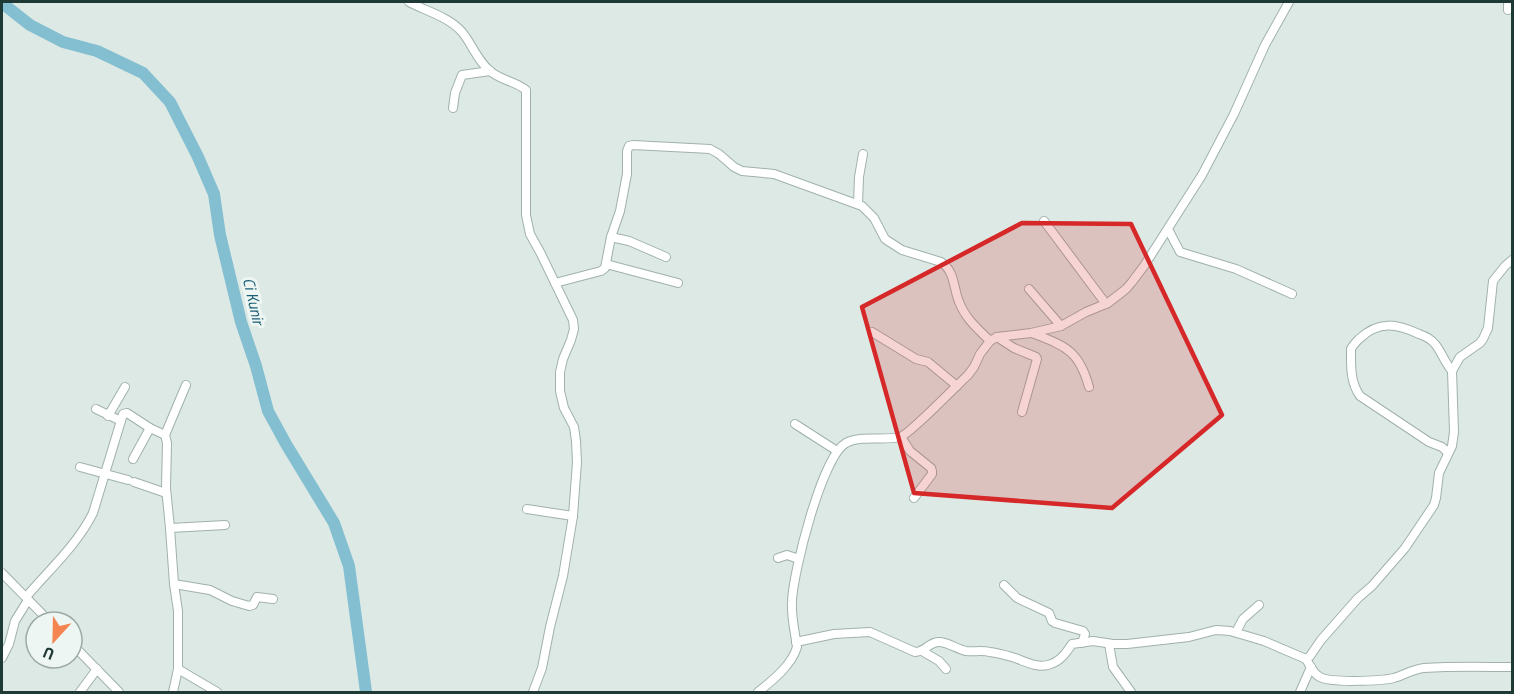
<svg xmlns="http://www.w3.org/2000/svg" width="1514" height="694" font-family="'Titillium Web',sans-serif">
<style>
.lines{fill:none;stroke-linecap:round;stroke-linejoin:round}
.river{stroke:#83bfd1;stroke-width:12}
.minor-casing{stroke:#a0b1ac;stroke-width:10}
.minor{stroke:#fff;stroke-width:8}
.marked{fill:#d62828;fill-opacity:0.2;stroke:#d62828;stroke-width:4.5;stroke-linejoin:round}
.labels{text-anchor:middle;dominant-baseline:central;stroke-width:6;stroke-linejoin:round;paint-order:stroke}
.water-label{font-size:16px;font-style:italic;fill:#185e75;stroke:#edf6f2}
</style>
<rect width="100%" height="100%" fill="#dde9e5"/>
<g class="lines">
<polyline class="river" points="2,3 30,25 63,42 97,51 143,73 170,102 198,157 214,194 220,235 241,322 256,366 268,411 286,444 334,523 349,566 366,692"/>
<g class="minor-casing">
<g id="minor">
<path d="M409,2C426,11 449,17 462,32C472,44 477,60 489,70C499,80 515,81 526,90V215L530,234L541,254L573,320L574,329L571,340L563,359L560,372V391L564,408L574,427L576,441L577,462L573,516L563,576L550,627L542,668L533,692"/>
<polyline points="1508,10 1508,2"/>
<polyline points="453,108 455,93 462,75 490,71"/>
<polyline points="858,204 859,177 863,154"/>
<polyline points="1044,221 1106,304"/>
<polyline points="1168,229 1180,252 1236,269 1292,294"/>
<polyline points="611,237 629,241 666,257"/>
<polyline points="606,264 678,283"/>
<path d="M555,283L601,271L605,268L611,237L620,211L627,174V151L629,146L633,145L710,149L719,154L734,167L742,171L774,174L862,206L874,218L885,239L902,250L941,262C956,272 953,290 960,304C966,319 979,330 990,341"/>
<polyline points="1029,289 1061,326"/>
<polyline points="872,332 916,359 928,362 957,386"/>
<path d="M1032,333C1065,346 1079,350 1089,387"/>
<polyline points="997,337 1014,348 1036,357 1037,359 1022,412"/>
<polyline points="96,409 121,421"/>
<polyline points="108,416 125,387"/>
<polyline points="795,424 837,451"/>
<polyline points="901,437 910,451 931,468 932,471 932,474 914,498"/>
<path d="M1448,453L1442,447L1429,442L1360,396C1350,382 1351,366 1351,349C1353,345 1356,342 1359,339C1379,320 1397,324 1419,334C1425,336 1431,339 1435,344C1441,351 1445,363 1452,371"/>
<polyline points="133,459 150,428 165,435"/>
<polyline points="80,467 128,480"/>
<polyline points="134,482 166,493"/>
<polyline points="527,509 573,516"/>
<polyline points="170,528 225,525"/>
<polyline points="778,558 787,555 799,559"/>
<polyline points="2,573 50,622"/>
<polyline points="174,584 210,590 232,601 249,606 253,605 257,597 273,599"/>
<polyline points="1004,585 1017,598 1049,613 1052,621 1055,623 1083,631 1085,634 1082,643"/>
<path d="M26,597C49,570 77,545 93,513L123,414L127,413L150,428"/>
<polyline points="1236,632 1243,619 1259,605"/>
<path d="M796,642L834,634L870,632L915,652C926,652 929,641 940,642C949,643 957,649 966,651C974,652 982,650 990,652C997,653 1005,655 1012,657C1025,661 1035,668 1048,665C1060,662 1066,653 1072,644L1093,641L1113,644H1127L1189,637L1216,630L1230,631L1264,641L1306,659L1310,656L1321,640L1358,598L1372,586L1405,548L1434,505L1436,498L1439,473L1452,446L1454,432L1452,371L1460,357L1480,343L1483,339L1488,328L1493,281L1505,266L1512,260"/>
<polyline points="72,644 119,692"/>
<polyline points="1109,644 1113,667 1131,692"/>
<polyline points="922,651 939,661 946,669"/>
<polyline points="2,658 9,644 15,621 28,600"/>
<path d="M1306,659C1310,665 1313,674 1320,677C1330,683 1381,681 1394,678C1404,675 1413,669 1424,668C1454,666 1483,667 1512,667"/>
<polyline points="178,669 217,692"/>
<polyline points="80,692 97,669"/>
<polyline points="173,692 178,669 178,611 174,584 170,528 166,488 167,443 165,435 186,385"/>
<path d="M758,692C772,681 792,665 797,647C795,632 791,617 792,601C793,573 822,456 846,443C859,435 884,441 900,437C909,435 957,385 968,375L974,367L980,354L990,341L997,337L1031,333L1061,326L1086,312L1108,303L1126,289L1132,282L1144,266L1202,175L1234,114L1265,45L1289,2"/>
<polyline points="1300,692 1311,667"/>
</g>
</g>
<use href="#minor" class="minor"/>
</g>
<path class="marked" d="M1022,223L1131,224L1222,415L1112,508L914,493L862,307Z"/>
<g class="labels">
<g class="water-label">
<text transform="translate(254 301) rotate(77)">Ci Kunir</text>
</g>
</g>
<rect width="1514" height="694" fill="none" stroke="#1f3934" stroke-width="6"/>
<g transform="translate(54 640) rotate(202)"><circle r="28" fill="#edf6f2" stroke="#9baaa6" stroke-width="1.5"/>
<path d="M0-4.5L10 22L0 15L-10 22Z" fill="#f58550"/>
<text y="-9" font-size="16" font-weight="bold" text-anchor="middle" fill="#1f3934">U</text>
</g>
</svg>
